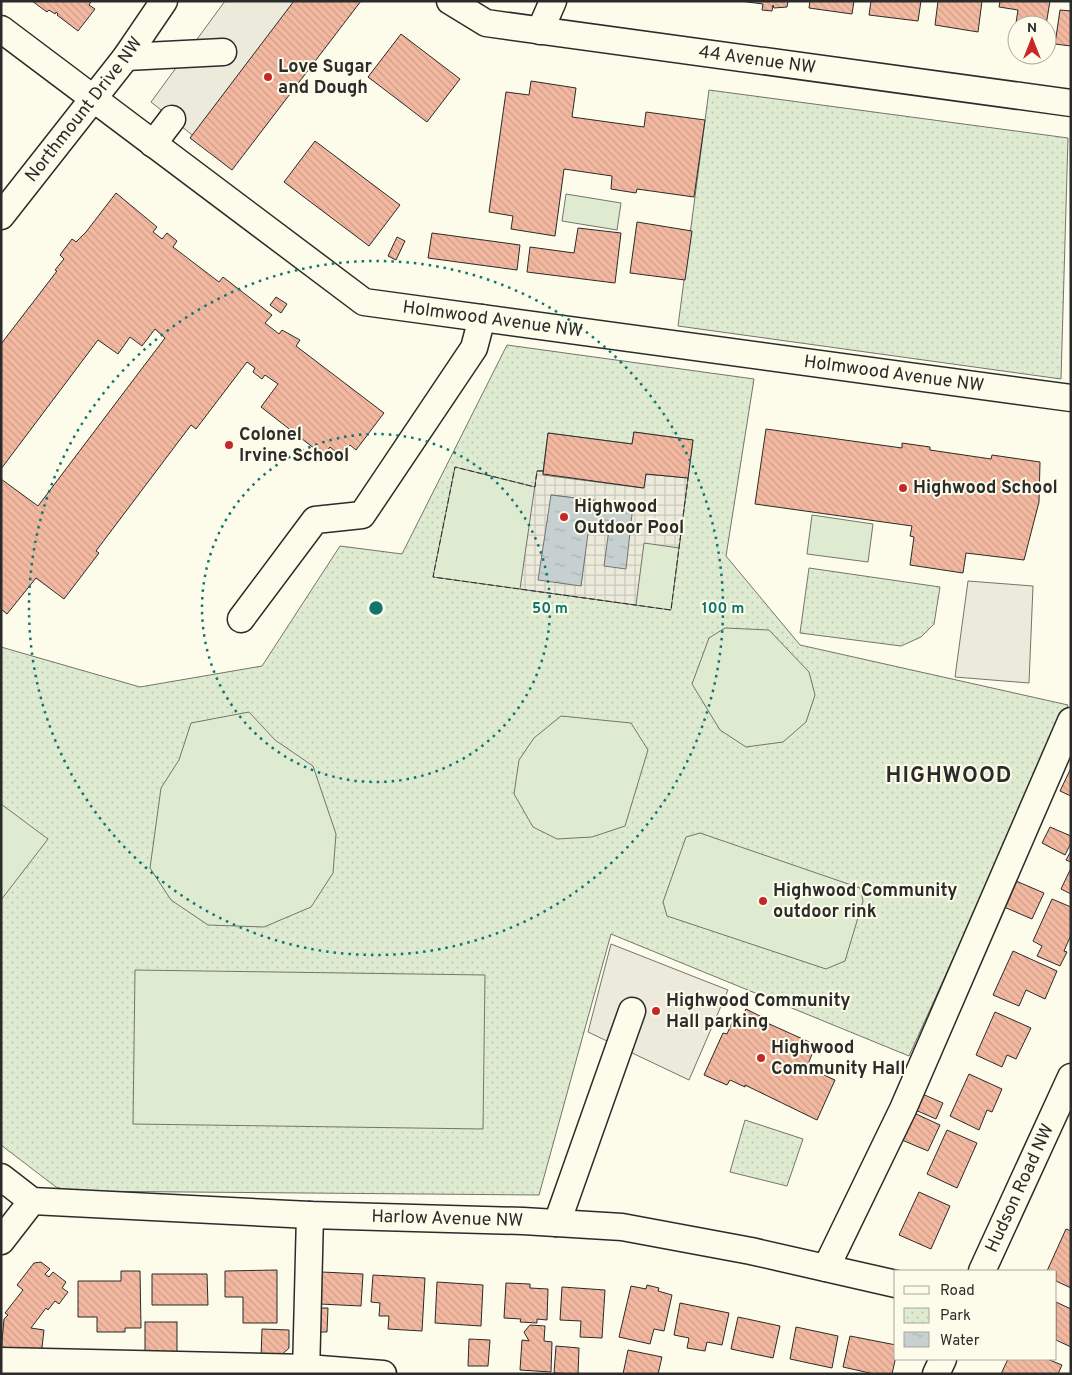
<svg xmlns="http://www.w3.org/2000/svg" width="1072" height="1375" font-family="Overpass,sans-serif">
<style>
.park{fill:url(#park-dots);stroke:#74746e}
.garden{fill:#deebd1;stroke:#74746e}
.parking{fill:#eceadb;stroke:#74746e}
.plaza{fill:url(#plaza-grid);stroke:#74746e;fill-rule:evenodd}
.water{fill:url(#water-ripples);stroke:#74746e}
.building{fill:url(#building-back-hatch);stroke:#2b2b2b}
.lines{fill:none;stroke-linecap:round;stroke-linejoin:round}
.minor-casing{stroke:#2b2b2b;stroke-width:29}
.minor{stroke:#fdfbea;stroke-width:26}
.fence{stroke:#2b2b2b;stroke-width:1;stroke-dasharray:6 2.5;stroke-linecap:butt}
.ring{fill:none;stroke:#0f766e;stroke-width:2.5;stroke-dasharray:2.5 5}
.poi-dot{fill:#c62828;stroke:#fdfbea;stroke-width:2}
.labels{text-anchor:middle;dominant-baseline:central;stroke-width:4;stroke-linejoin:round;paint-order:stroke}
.street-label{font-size:18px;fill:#2b2b2b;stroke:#fdfbea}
.poi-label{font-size:18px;font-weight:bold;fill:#2b2b2b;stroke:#fdfbea;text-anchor:start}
.district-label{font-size:22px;font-weight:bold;letter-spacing:1px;fill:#2b2b2b;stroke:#fdfbea}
.centre{fill:#0f766e;stroke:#fdfbea;stroke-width:2.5}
.ring-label{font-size:15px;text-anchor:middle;font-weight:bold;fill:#0f766e;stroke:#fdfbea;stroke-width:4;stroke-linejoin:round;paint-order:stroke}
</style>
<defs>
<pattern id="park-dots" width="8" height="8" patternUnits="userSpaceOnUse" patternTransform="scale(1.25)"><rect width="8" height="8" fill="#deebd1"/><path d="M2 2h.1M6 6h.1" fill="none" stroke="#bfcab4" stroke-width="1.8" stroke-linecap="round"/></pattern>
<pattern id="plaza-grid" width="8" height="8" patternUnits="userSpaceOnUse" patternTransform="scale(1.25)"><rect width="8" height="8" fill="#eceadb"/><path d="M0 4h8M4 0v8" fill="none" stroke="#cbc9bc"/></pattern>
<pattern id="water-ripples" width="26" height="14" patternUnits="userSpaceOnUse" patternTransform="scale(1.25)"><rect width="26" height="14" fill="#c7d0d0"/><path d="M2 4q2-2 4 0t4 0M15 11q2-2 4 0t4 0" fill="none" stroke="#abb3b3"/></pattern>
<pattern id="building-back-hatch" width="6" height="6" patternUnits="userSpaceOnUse" patternTransform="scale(1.25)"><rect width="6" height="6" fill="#f2b8a0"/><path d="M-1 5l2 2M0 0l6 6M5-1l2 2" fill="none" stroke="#d09e8a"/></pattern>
</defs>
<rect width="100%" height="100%" fill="#fdfbea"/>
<g class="park">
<polygon points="709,90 1068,138 1061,379 678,326"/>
<polygon points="507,345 754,379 726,556 800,645 1068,705 909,1056 611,934 539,1195 69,1191 56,1187 1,1145 1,647 140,687 262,666 340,546 402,554"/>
<polygon points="809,568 940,587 934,624 921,637 901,646 800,633"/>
<polygon points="745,1120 803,1139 787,1186 730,1172"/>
</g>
<g class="garden">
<polygon points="566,194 621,203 617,230 562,221"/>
<polygon points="634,432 693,440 671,610 433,577 455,467 535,487 537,471 543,471 548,433 632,444"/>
<polygon points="812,515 873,524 868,562 807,554"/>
<polygon points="725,628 769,630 809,672 815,695 806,722 783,742 746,747 720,730 692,684 709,638"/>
<polygon points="249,712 275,740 313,766 336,834 333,873 311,907 264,927 208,925 171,900 150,868 161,788 179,760 191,723"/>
<polygon points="561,716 631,723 648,750 625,826 592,837 557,839 533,827 514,794 519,760 534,738"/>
<polygon points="1,804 48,839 1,900"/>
<polygon points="700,833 860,888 863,901 845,961 826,969 667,916 663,902 686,837"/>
<polygon points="135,970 485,975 483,1129 133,1124"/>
</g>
<g class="parking">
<polygon points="225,1 299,1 196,138 151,102"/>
<polygon points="968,581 1033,586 1029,683 955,677"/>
<polygon points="611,944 728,990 689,1080 588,1032"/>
</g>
<path class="plaza" d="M537,471H543V475L643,488L646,474L688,478L679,548L644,543L636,605L520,589ZM551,495L633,505L609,529L588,526L581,586Z"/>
<polygon class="water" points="551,495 633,505 626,569 604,566 609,529 589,526 581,586 538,580"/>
<g class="building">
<polygon points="32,1 91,1 89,5 95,9 78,31 57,15 58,14 56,12 55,14 49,10 47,12"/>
<polygon points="294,1 361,1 232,170 190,138"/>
<polygon points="740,1 788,1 787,7 774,8 773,5 772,11 762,10 763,4"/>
<polygon points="810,1 854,1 852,14 809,8"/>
<polygon points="871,1 921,1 918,21 869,15"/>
<polygon points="938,1 982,1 978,32 935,25"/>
<polygon points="1000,1 1050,1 1046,25 1017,25 1017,37 1014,36 1018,10 999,7"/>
<polygon points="1060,10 1071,11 1071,46 1055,44"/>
<polygon points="401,34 460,79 427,122 368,77"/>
<polygon points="531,81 576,88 572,117 644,127 646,112 705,120 694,197 637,189 636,193 611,189 612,176 564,169 555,236 511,229 513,216 489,212 506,92 529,95"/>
<polygon points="315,141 400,205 369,246 284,182"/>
<polygon points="116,193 157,227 153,232 162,239 167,233 177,241 173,247 219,282 223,277 272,315 265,323 279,334 282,330 300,340 296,346 384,413 356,450 350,445 341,456 330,447 324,456 261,407 278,384 265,375 262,379 253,372 255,368 247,362 196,429 191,425 96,551 99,553 64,599 36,578 7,614 1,609 1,479 38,506 165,338 155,329 142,346 130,337 118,354 98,340 1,469 1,344 57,271 55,270 64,259 60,255 72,239 76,242 86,232"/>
<polygon points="637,222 692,231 685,280 630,273"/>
<polygon points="578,228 621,233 615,283 527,272 530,247 574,253"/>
<polygon points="432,233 520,245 517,270 428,258"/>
<polygon points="397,237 405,241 396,260 388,256"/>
<polygon points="276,297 287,304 281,313 270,305"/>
<polygon points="766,429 902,448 902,443 930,447 930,450 991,459 992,455 1040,462 1039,502 1024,560 966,553 963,573 910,565 914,537 910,536 912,526 755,504"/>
<polygon points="634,432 693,440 688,478 646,474 644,488 543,474 548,433 632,444"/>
<polygon points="1071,768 1071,796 1060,791"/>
<polygon points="1050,827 1071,836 1071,843 1065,855 1042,843"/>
<polygon points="1071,851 1071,862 1066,860"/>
<polygon points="1071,868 1071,894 1061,889"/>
<polygon points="1016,881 1044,893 1032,919 1004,907"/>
<polygon points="1052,899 1071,907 1071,935 1064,951 1067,952 1060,966 1037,956 1042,946 1033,941"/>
<polygon points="1013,951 1057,971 1045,999 1026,990 1019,1006 993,995"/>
<polygon points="746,1009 766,1019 765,1022 816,1045 805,1071 815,1075 817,1072 835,1080 817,1120 745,1085 745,1087 730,1080 727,1085 704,1075 723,1033 727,1034 735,1016 741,1019"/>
<polygon points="995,1012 1031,1028 1016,1059 1007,1055 1002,1067 976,1055"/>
<polygon points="969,1074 1002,1089 992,1112 987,1110 979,1130 950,1116"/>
<polygon points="920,1093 943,1103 936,1119 913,1109"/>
<polygon points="914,1113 940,1125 928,1151 902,1140"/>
<polygon points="947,1130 977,1143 957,1188 927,1174"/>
<polygon points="919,1192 950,1206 931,1249 899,1235"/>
<polygon points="1066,1229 1071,1231 1071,1288 1056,1281 1056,1271 1047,1271"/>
<polygon points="41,1262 50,1269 45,1274 49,1277 53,1272 66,1282 62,1288 68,1292 59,1304 55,1301 48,1310 46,1308 31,1328 44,1330 41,1356 1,1353 4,1319 8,1315 5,1313 23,1290 17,1285 34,1263"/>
<polygon points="277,1270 277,1323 243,1323 243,1297 225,1297 225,1271"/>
<polygon points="121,1271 140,1271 141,1328 125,1328 125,1332 97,1332 97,1317 78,1317 78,1281 121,1281"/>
<polygon points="322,1272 363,1274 361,1306 320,1304"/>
<polygon points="152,1274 207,1274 208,1305 152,1305"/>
<polygon points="373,1275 425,1278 422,1331 388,1329 389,1316 379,1316 380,1303 371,1302"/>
<polygon points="437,1282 483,1285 481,1326 435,1323"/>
<polygon points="506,1283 530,1284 530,1288 548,1289 547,1320 537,1319 537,1323 520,1322 521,1319 504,1318"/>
<polygon points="647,1285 659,1288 658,1291 672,1295 664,1331 654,1329 650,1344 619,1337 631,1286 646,1289"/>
<polygon points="562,1287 605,1290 602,1338 580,1337 581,1321 560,1320"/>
<polygon points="1056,1302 1071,1309 1071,1347 1056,1340"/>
<polygon points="680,1303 729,1313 722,1345 707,1342 705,1351 687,1348 689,1338 674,1335"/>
<polygon points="312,1308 328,1308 327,1332 312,1332"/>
<polygon points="738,1317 780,1326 773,1358 731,1349"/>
<rect x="145" y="1322" width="32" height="35"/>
<polygon points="530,1325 545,1326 544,1341 552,1342 551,1372 520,1370 522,1340 529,1341 524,1332"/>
<polygon points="796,1327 838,1336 832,1368 790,1359"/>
<polygon points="262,1329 289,1330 289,1348 278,1358 261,1358"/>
<polygon points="850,1336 896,1345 896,1356 892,1374 874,1374 843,1367"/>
<polygon points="469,1339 490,1340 488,1366 468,1366"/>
<polygon points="556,1346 579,1348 578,1374 554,1373"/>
<polygon points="628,1350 662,1357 658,1374 623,1374"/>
<polygon points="1008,1359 1047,1359 1062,1365 1058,1374 1001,1374"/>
</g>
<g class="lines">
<g class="minor-casing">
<g id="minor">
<path id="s1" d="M450,1L486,23L1071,103"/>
<path id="s2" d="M1,29L364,302L1071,398"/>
<polyline points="540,31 553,1"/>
<polyline points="126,57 223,52"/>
<polyline points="153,144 172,119"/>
<path id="s3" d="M1,216L126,57L164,1"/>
<polyline points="241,619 315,520 362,515 474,348 482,318"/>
<path id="s4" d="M1,1177L32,1201L310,1215L523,1221L622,1227L751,1251L896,1284"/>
<polyline points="557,1223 632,1011"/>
<polyline points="1,1241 32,1201"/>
<polyline points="826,1268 903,1109 1071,721"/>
<path id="s5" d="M982,1271L1071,1077"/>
<polyline points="1,1361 307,1368 383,1374"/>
<polyline points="306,1374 310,1215"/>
<polyline points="936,1374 943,1359"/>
</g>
</g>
<use href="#minor" class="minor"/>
<polyline class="fence" points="543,471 537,471 535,487 455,467 433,577 671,610 688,478"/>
</g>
<g class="ring">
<circle cx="376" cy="608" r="174"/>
<circle cx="376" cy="608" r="347"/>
</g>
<g class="poi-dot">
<circle cx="268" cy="77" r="5"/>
<circle cx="229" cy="445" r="5"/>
<circle cx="903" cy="488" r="5"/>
<circle cx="564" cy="517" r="5"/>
<circle cx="763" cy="901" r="5"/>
<circle cx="656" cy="1011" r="5"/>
<circle cx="761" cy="1058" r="5"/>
</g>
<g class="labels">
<g class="street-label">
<text stroke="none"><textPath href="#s1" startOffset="316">44 Avenue NW</textPath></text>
<text stroke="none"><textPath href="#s3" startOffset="135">Northmount Drive NW</textPath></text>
<text stroke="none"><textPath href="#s2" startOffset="584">Holmwood Avenue NW</textPath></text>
<text stroke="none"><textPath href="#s2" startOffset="989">Holmwood Avenue NW</textPath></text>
<text stroke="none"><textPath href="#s5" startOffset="91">Hudson Road NW</textPath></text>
<text stroke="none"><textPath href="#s4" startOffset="455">Harlow Avenue NW</textPath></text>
</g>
<g class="poi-label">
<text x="278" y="67">Love Sugar<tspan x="278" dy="21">and Dough</tspan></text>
<text x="239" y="435">Colonel<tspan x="239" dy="21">Irvine School</tspan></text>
<text x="913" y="488">Highwood School</text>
<text x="574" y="507">Highwood<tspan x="574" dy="21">Outdoor Pool</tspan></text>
<text x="773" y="891">Highwood Community<tspan x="773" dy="21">outdoor rink</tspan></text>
<text x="666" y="1001">Highwood Community<tspan x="666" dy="21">Hall parking</tspan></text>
<text x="771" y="1048">Highwood<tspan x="771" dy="21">Community Hall</tspan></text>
</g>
<g class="district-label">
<text x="949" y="776">HIGHWOOD</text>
</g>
</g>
<circle cx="376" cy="608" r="8" class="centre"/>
<g class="ring-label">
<text x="550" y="613">50 m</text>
<text x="723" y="613">100 m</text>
</g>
<rect width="1072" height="1375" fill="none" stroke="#2b2b2b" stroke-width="5"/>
<rect x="894" y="1270" width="162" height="90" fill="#fdfbea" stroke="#a9a89e"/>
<rect x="904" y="1286" width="25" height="8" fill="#fdfbea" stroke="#a9a89e"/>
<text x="940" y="1295" font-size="15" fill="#2b2b2b">Road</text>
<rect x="904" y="1308" width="25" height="15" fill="url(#park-dots)" stroke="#a9a89e"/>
<text x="940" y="1320" font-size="15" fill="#2b2b2b">Park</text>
<rect x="904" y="1332" width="25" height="15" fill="url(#water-ripples)" stroke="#a9a89e"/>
<text x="940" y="1345" font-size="15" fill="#2b2b2b">Water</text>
<g transform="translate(1032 40)"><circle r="24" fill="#fdfbea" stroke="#a9a89e"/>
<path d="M0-4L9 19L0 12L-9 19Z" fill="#c62828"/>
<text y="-8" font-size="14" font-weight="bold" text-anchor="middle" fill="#2b2b2b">N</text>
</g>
</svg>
